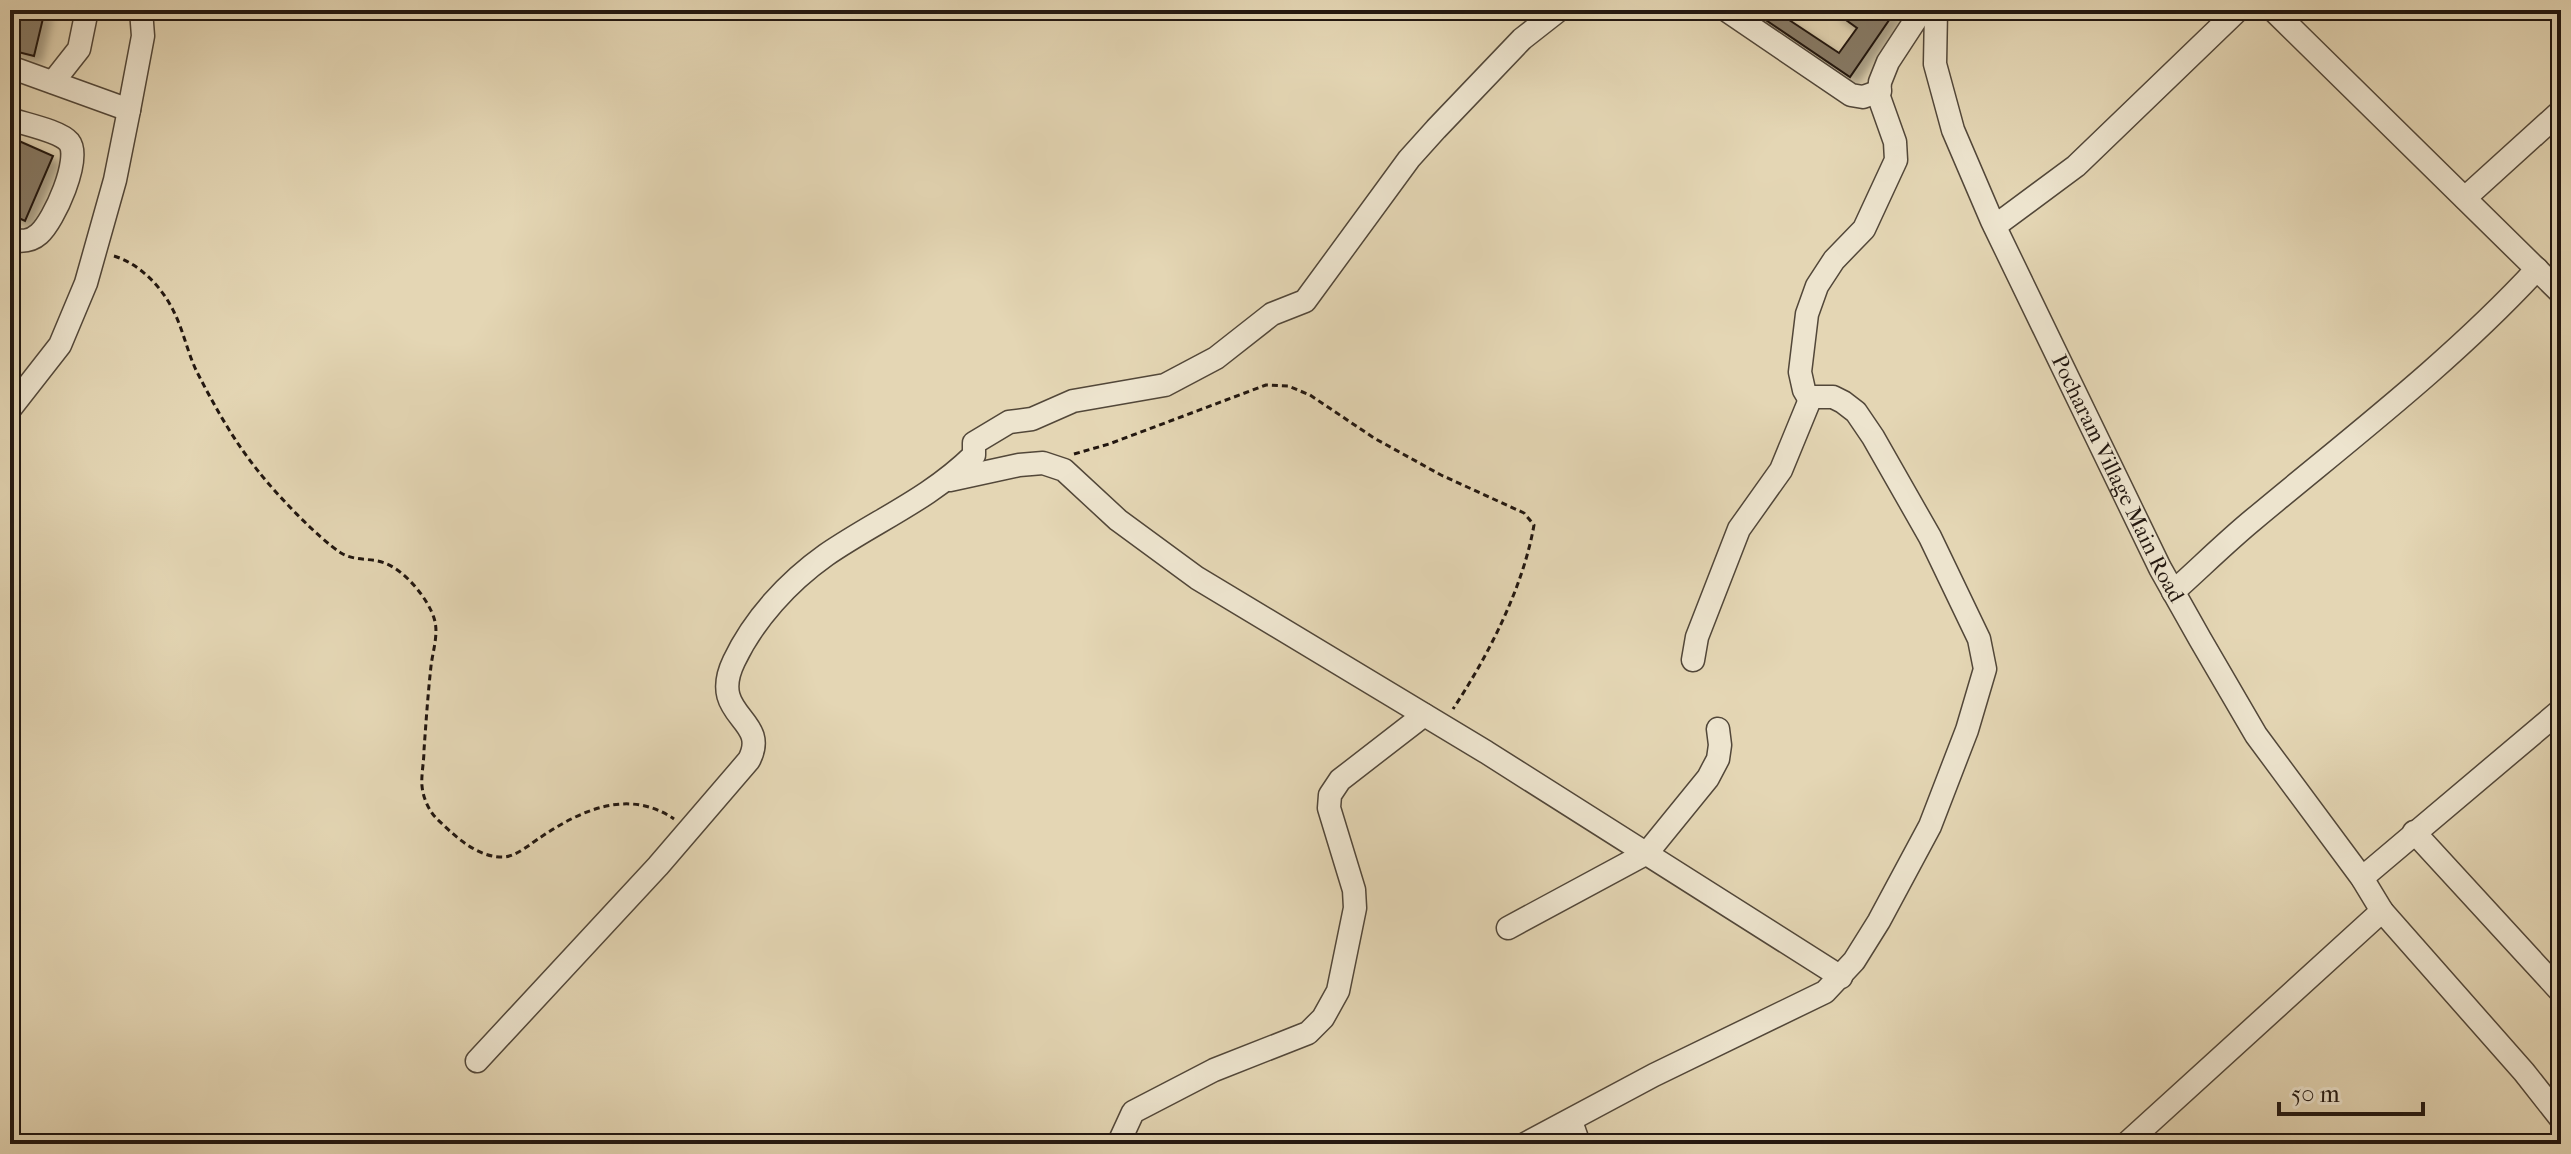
<svg xmlns="http://www.w3.org/2000/svg" width="2571" height="1154" font-family="'IM FELL French Canon',serif">
<style>
.building{fill:#877a65;stroke:#221710;stroke-width:2;filter:url(#shadow)}
.lines{fill:none;stroke-linecap:round;stroke-linejoin:round}
.minor-casing{stroke:#524739;stroke-width:25}
.path{stroke:#221710;stroke-width:3;stroke-dasharray:6 4;stroke-linecap:butt}
.minor{stroke:#ede4ce;stroke-width:22}
.labels{text-anchor:middle;dominant-baseline:central;stroke-width:6;stroke-linejoin:round;paint-order:stroke}
.street-label{font-size:22px;fill:#221710;stroke:#ede4ce}
</style>
<defs>
<filter id="shadow"><feDropShadow dx="7" dy="7" stdDeviation="4" flood-color="#0004"/></filter>
</defs>
<rect width="100%" height="100%" fill="#e4d6b4"/>
<filter id="stains"><feTurbulence type="fractalNoise" baseFrequency=".0025" numOctaves="4"/><feColorMatrix values="0 0 0 0 .2 0 0 0 0 .09 0 0 0 0 .02 0 0 0 .5 -.17"/></filter>
<radialGradient id="worn" r=".72"><stop offset=".6" stop-color="#630" stop-opacity="0"/><stop offset="1" stop-color="#630" stop-opacity=".3"/></radialGradient>
<g class="building">
<polygon points="10,10 45,10 34,56 10,50"/>
<polygon points="1751,10 1774,10 1839,53 1857,28 1832,10 1896,10 1850,77"/>
<polygon points="10,137 53,156 25,221 10,214"/>
</g>
<g class="lines">
<g class="minor-casing">
<g id="minor">
<polyline points="1726,10 1851,95 1863,97 1880,91"/>
<path id="s1" d="M1936,10L1935,64L1953,130L1992,221L2160,568L2200,639L2256,735L2362,878L2382,911L2524,1072L2561,1119"/>
<polyline points="2273,10 2561,293"/>
<polyline points="10,67 129,110"/>
<polyline points="53,82 79,49 87,10"/>
<path d="M10,119C24,124 60,131 69,142C82,158 54,221 39,234C30,242 21,242 10,239"/>
<polyline points="2465,198 2561,111"/>
<polyline points="1995,226 2076,166 2238,10"/>
<polyline points="10,409 60,345 86,283 115,180 129,110 143,36 141,10"/>
<polyline points="950,480 1019,465 1043,463 1064,470 1118,520 1197,578 1486,752 1841,977"/>
<path d="M2173,592C2200,568 2226,542 2254,519C2351,438 2451,362 2537,269"/>
<polyline points="1693,660 1697,637 1739,529 1781,470 1811,397"/>
<polyline points="2414,832 2561,992"/>
<polyline points="2362,878 2561,710"/>
<polyline points="1508,928 1647,853 1708,778 1718,759 1720,745 1718,729"/>
<path d="M477,1061L658,866L749,760C771,718 707,717 734,661C754,619 788,582 826,555C877,520 928,500 974,455V443L1009,422L1032,419L1073,401L1165,385L1216,358L1272,314L1305,301L1409,159L1436,129L1522,39L1559,10"/>
<polyline points="1571,1121 1579,1144"/>
<polyline points="1122,1144 1121,1138 1133,1112 1214,1070 1308,1033 1323,1018 1338,991 1355,908 1354,890 1329,808 1330,795 1340,780 1424,715"/>
<polyline points="1525,1144 1654,1075 1825,992 1854,961 1879,921 1930,826 1967,730 1985,669 1979,639 1930,537 1873,437 1856,412 1843,402 1833,397 1811,397 1807,395 1804,390 1800,372 1807,314 1817,286 1834,260 1864,229 1896,160 1895,142 1879,97 1880,82 1888,62 1922,10"/>
<polyline points="2126,1144 2382,911"/>
</g>
</g>
<g class="path">
<path d="M114,256C140,264 162,287 174,312C184,332 188,355 198,374C215,407 235,443 259,472C276,494 318,538 341,553C356,562 372,557 387,564C406,572 428,599 434,618C439,633 433,650 431,666C428,693 426,722 424,750C424,762 421,775 422,786C423,798 429,811 437,819C455,836 477,858 504,857C517,856 530,844 541,837C581,810 629,788 674,819"/>
<path d="M1074,454L1109,444L1266,385L1288,386L1310,395L1374,438L1441,475L1524,513L1534,525C1523,588 1488,656 1453,709"/>
</g>
<use href="#minor" class="minor"/>
</g>
<g class="labels">
<g class="street-label">
<text stroke="none"><textPath href="#s1" startOffset="508">Pocharam Village Main Road</textPath></text>
</g>
</g>
<rect width="2571" height="1154" fill="none" stroke="#e4d6b4" stroke-width="40"/>
<rect x="12" y="12" width="2547" height="1130" fill="none" stroke="#221710" stroke-width="4"/>
<rect x="20" y="20" width="2531" height="1114" fill="none" stroke="#221710" stroke-width="2"/>
<path d="M2279 1102v12h144v-12" fill="none" stroke="#221710" stroke-width="4"/>
<text x="2291" y="1102" font-size="24" fill="#221710" stroke="#ede4ce" stroke-width="6" paint-order="stroke">50 m</text>
<rect width="100%" height="100%" filter="url(#stains)"/>
<rect width="100%" height="100%" fill="url(#worn)"/>
</svg>
